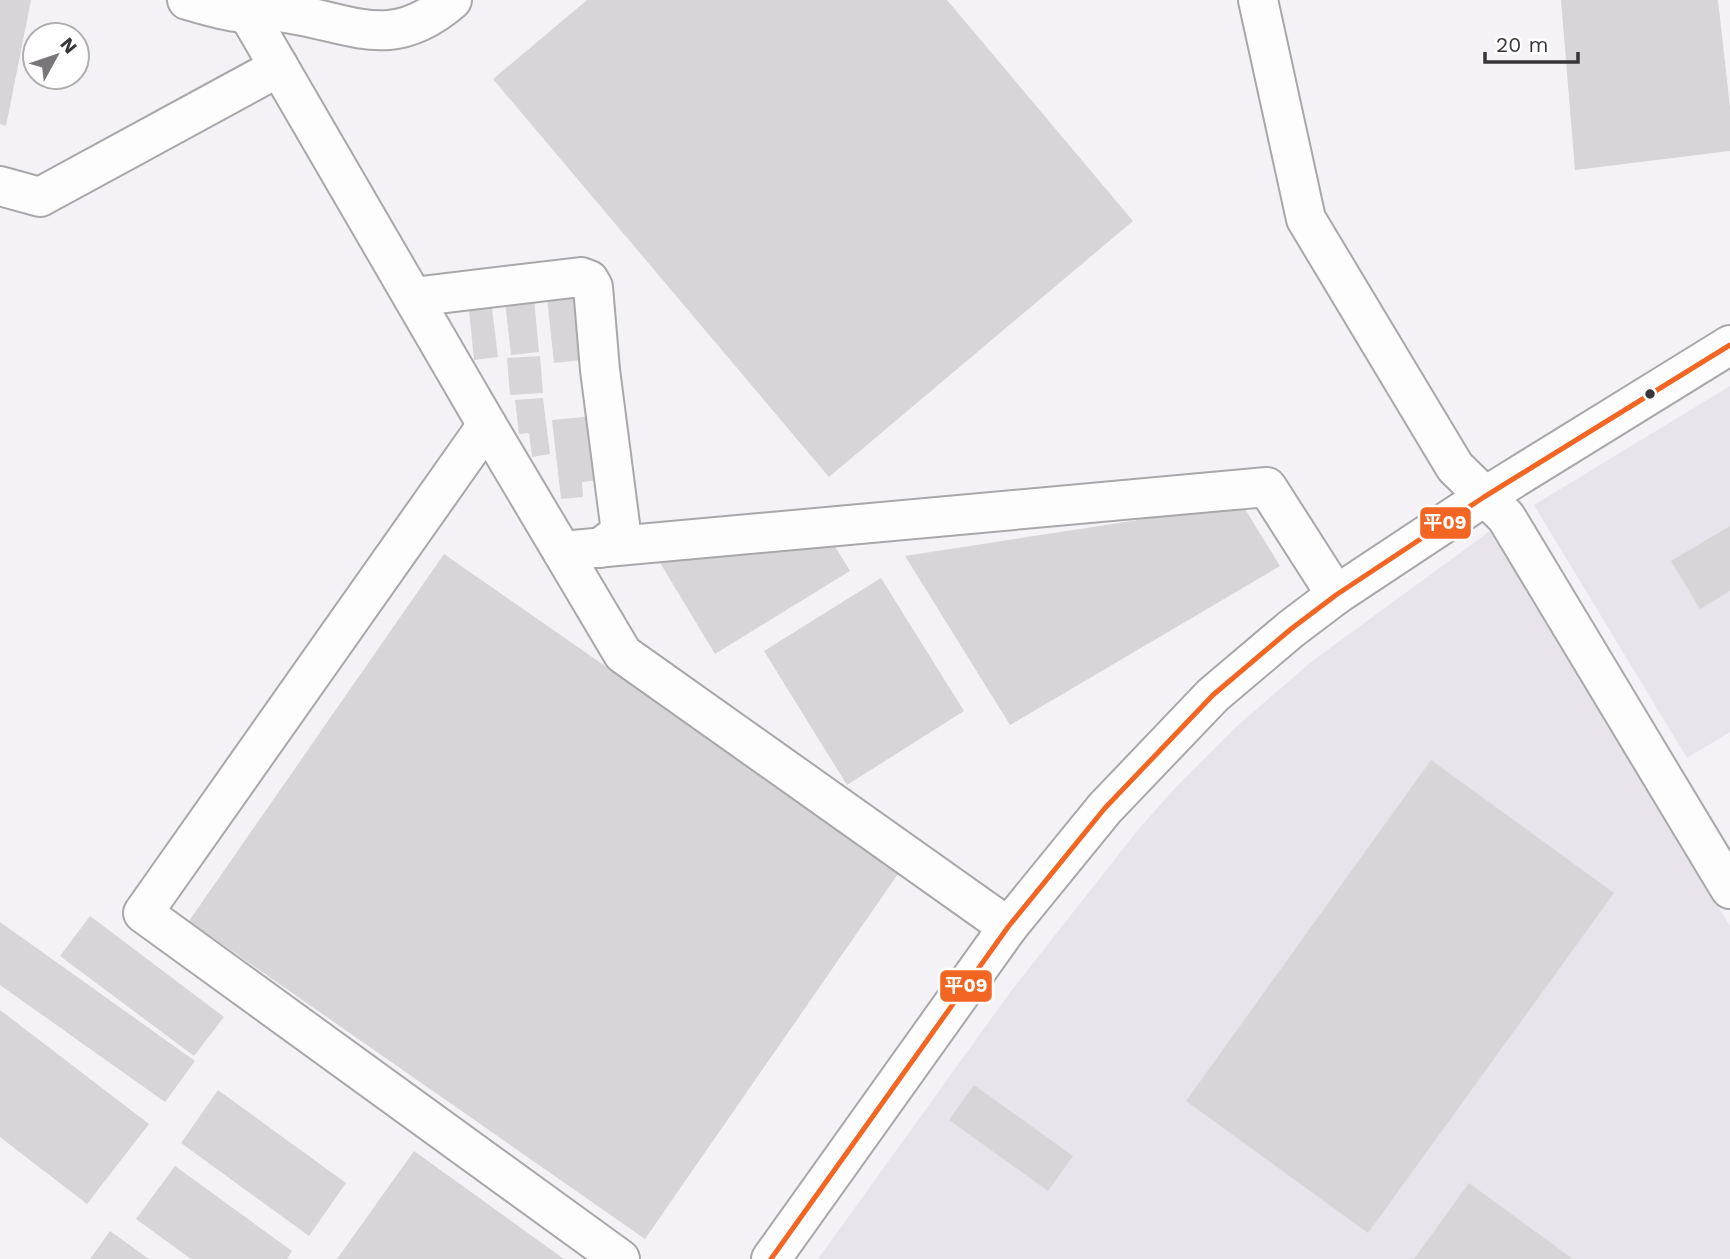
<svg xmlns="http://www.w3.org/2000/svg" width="1730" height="1259" font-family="'Work Sans','Noto Sans JP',sans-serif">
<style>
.built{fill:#e9e4ec}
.building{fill:#d7d5d8}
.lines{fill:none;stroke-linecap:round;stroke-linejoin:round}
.minor-casing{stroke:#a8a7a9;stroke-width:42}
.minor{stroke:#fdfdfe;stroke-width:38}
.bus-1-casing{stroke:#fff;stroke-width:10}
.bus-1{stroke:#f26522;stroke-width:5}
.bus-dot{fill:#373538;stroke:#fff;stroke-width:2.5}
.line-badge{stroke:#fff;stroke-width:2.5}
.badge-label{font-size:19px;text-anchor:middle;font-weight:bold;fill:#fff}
</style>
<rect width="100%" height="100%" fill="#f4f2f6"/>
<g class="built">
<polygon points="1730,386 1730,732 1687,758 1534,505"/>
<polygon points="1490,531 1730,926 1730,1259 818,1259 1011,991 1137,831 1176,787 1238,725 1311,662"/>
</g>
<g class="building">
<polygon points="0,0 31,0 6,126 0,124"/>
<polygon points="587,0 947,0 1133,221 829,477 493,79"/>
<polygon points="1561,0 1718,0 1730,107 1730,151 1575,170"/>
<polygon points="583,294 590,359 554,363 547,298"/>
<polygon points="534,299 539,352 511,355 505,302"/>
<polygon points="492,308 498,357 474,360 469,310"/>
<polygon points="540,356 543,393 510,395 507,358"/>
<polygon points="543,398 550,454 532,457 529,433 519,434 515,400"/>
<polygon points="593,416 600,480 582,482 583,497 561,499 552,420"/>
<polygon points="1242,504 1280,566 1010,725 905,556"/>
<polygon points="1730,526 1730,591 1700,609 1671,561"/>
<polygon points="830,538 850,571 715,654 659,561"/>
<polygon points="444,554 900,871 645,1239 189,921"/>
<polygon points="881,578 964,711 847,785 764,651"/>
<polygon points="1431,760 1614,893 1368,1233 1186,1101"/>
<polygon points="90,916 224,1017 194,1056 60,956"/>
<polygon points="0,922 195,1061 165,1102 0,985"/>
<polygon points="0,1010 149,1124 87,1204 0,1137"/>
<polygon points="974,1085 1073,1156 1048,1191 949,1120"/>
<polygon points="218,1090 346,1183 309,1236 181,1143"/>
<polygon points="414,1151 564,1259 337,1259"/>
<polygon points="175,1166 292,1251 287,1259 191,1259 136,1219"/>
<polygon points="1469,1183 1573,1259 1414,1259"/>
<polygon points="110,1231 149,1259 90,1259"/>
</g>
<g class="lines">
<g class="minor-casing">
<g id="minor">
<path d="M187,0C206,5 226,12 245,13C256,14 267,11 278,12C349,20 388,55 452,0"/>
<polyline points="240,0 487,425 623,654 1008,927"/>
<polyline points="1258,0 1306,219 1455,467 1506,517 1730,889"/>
<polyline points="0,186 40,197 279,67"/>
<polyline points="413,297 581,277 589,280 593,287 600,370 621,532 600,548"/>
<polyline points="487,425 143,913 620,1259"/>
<polyline points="562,551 1267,487 1336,595"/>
<polyline points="771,1259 1008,927 1105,808 1213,695 1291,629 1336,595 1484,497 1730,345"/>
</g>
</g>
<use href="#minor" class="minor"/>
<g class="bus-1-casing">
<polyline id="bus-1" points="771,1259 1008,927 1105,808 1213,695 1291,629 1336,595 1484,497 1730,345"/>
</g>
<use href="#bus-1" class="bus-1"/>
</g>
<circle class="bus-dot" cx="1650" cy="394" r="6"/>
<g class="line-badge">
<rect x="1419" y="506" width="53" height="34" rx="7" fill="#f26522"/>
<rect x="939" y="969" width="54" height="34" rx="7" fill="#f26522"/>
</g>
<g class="badge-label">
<text x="1445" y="529">平09</text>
<text x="966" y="992">平09</text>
</g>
<g transform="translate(56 56) rotate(50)"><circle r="33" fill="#ffffff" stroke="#afaeaf" stroke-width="2"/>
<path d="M0-5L12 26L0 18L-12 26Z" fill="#79777a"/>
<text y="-10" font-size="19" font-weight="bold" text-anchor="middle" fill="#373538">N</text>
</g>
<path d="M1485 52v10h93v-10" fill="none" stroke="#373538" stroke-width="3.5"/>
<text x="1496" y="52" font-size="21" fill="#373538" stroke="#ffffff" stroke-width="5" paint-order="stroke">20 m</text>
</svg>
